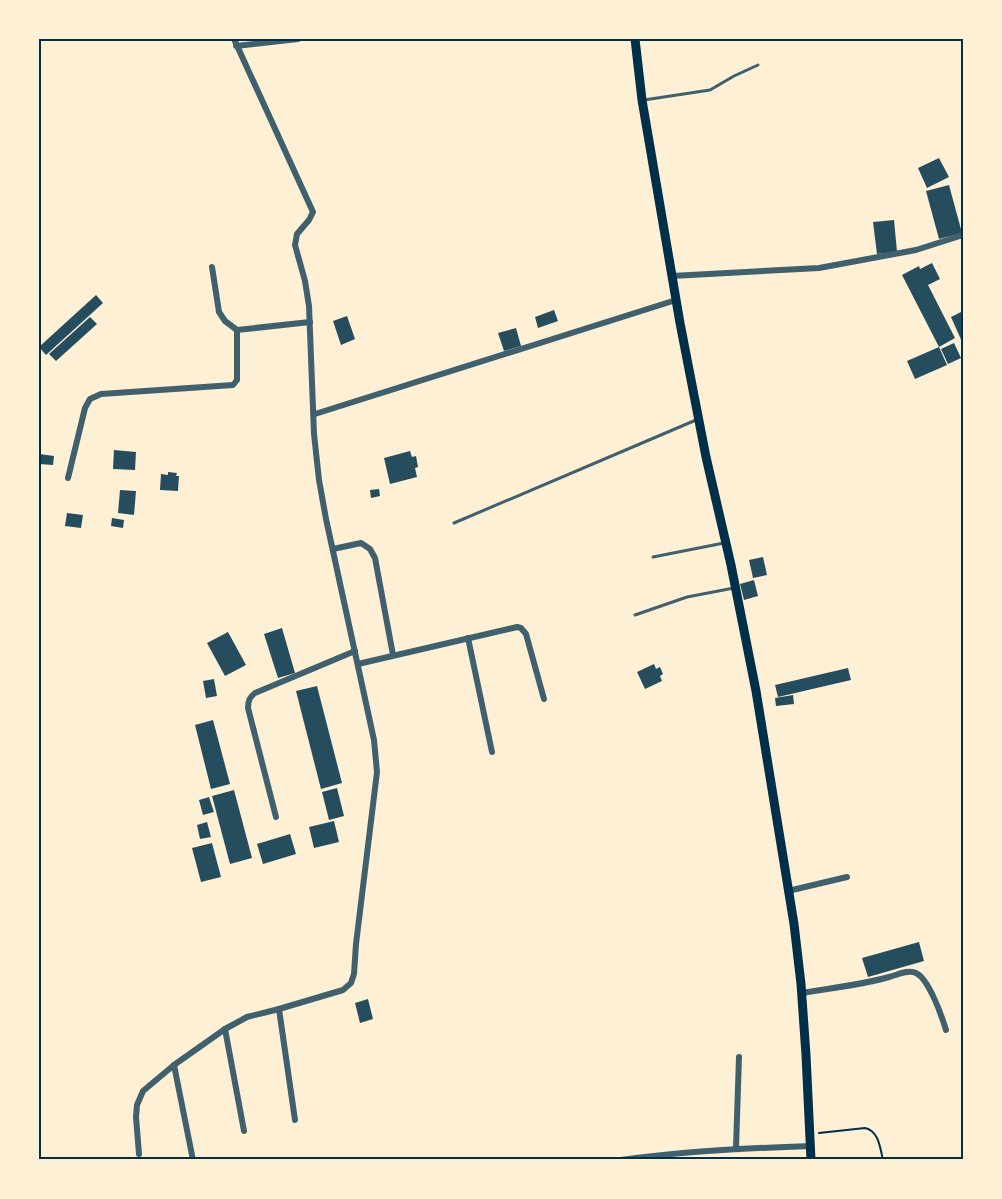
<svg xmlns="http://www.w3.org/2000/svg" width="1002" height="1199" font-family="Karla,sans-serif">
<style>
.building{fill:#264d5e}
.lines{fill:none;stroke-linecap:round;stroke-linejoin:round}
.path{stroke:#003049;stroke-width:2}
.service{stroke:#3f606c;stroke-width:3}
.minor{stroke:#3f606c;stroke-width:6}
.secondary{stroke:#003049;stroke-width:9}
.neatline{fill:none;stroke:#003049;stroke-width:2}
</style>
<rect width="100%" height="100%" fill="#fdf0d5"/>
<g class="building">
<polygon points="939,158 949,177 927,188 918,168"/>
<polygon points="949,185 962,233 939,239 926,191"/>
<polygon points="894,220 897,252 877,254 873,222"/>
<polygon points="932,263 940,279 928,285 955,338 939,347 902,275 919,266 920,269"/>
<polygon points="96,295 103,303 46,355 39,347"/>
<polygon points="554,310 558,321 538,328 535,317"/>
<polygon points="963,311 963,344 951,317"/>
<polygon points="347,316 355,339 341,345 333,321"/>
<polygon points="90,317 97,324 56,361 49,354"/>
<polygon points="516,328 521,346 504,351 498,333"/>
<polygon points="954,343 961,358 948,364 941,349"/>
<polygon points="939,347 947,365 915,379 907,361"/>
<polygon points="114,450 136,452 135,470 113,469"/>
<polygon points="410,451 412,457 416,456 418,467 415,468 417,477 390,484 384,458"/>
<polygon points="39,454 54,456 53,465 39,464"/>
<polygon points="168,472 177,473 176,476 179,476 178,491 160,490 161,474 168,475"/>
<polygon points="379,489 380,496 371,498 370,490"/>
<polygon points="120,490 136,491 134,515 118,513"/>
<polygon points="67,513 83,515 81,528 65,526"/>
<polygon points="112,518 124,520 123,528 111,526"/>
<polygon points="763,557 767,575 753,578 749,560"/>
<polygon points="754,580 758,596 744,600 740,584"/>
<polygon points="282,628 295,673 278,678 264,634"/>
<polygon points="228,632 246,665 225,676 207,643"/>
<polygon points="654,664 656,669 660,667 663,674 660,676 662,681 645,689 637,672"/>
<polygon points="848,668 851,680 778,697 775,685"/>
<polygon points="214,679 217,696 206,698 203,681"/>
<polygon points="317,686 342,783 321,789 296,691"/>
<polygon points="793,695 794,704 776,706 775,698"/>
<polygon points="213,720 230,784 211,789 195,725"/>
<polygon points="337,788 344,816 329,820 322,792"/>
<polygon points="234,790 252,858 230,864 212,796"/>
<polygon points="209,797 214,812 203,815 199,800"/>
<polygon points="334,821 339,842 314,848 309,827"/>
<polygon points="207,822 211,837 200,839 197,825"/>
<polygon points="290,834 296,854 263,864 257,844"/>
<polygon points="212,843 221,877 201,882 192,848"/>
<polygon points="919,942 924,961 868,977 862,958"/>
<polygon points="368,999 373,1019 360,1023 355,1003"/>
</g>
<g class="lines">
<path class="path" d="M819,1133L865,1128C879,1131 880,1148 883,1160"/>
<g class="service">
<polyline points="644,100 710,90 734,76 758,65"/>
<polyline points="454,523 696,420"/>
<polyline points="653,557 724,543"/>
<polyline points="635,615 687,597 734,588"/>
</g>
<g class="minor">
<polyline points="236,46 298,39"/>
<polyline points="212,267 219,312 225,321 237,330"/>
<polyline points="672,276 819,268 916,250 963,235"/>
<polyline points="315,414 676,300"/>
<polyline points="68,478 85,408 90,399 101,394 233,385 237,380 237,330 310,322"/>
<polyline points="333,549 361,543 370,549 375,558 393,655"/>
<polyline points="468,638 492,752"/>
<polyline points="358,664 517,627 521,628 526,634 544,699"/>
<path d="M276,817L248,708C248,700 250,697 255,693L355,651"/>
<polyline points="788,891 847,877"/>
<path d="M802,993C831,988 861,985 889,977C897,975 908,969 916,973C929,979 942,1017 946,1030"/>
<polyline points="279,1009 295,1120"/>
<polyline points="225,1029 244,1131"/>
<polyline points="174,1065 193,1160"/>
<polyline points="736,1148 739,1057"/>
<polyline points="139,1154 136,1117 137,1105 143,1091 174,1065 225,1029 247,1017 279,1009 343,990 351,983 354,974 356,944 377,772 374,740 326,519 319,480 314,434 309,306 305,281 295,245 297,234 309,220 313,212 234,39"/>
<path d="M621,1160C684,1151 747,1148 811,1146"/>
</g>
<polyline class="secondary" points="635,39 642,100 680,323 706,457 731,565 756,691 794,924 801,984 806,1055 811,1160"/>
</g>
<rect width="1002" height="1199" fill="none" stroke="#fdf0d5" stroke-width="81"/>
<rect x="40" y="40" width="922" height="1118" class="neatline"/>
</svg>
